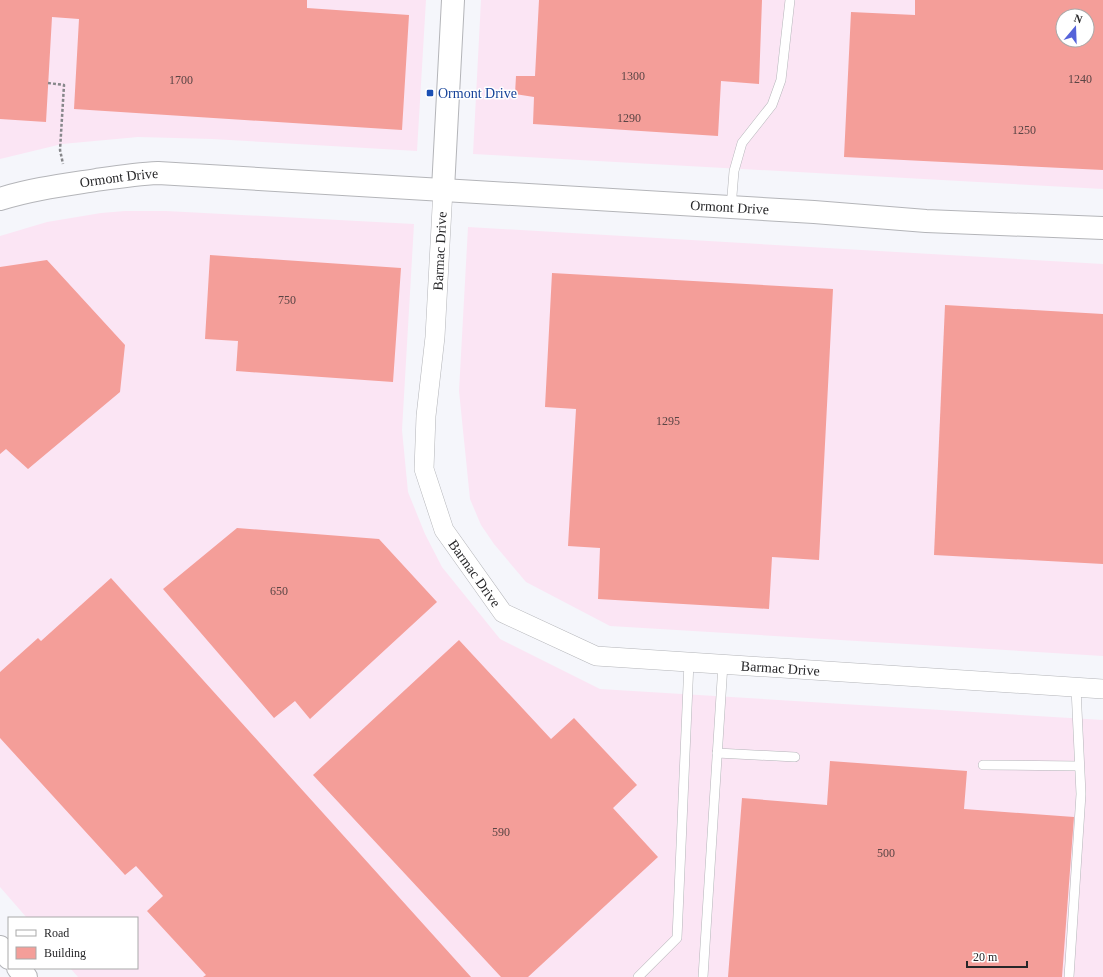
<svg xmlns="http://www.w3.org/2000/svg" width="1103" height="977" font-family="Georgia,serif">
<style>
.industrial{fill:#fbe5f4;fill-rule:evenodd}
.building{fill:#f49e99;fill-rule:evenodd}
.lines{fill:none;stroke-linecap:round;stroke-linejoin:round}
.lane-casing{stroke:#b4b5b9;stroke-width:10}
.street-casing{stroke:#b4b5b9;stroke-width:20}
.secondary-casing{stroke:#b4b5b9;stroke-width:24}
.path{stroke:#86878a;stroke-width:2.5;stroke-dasharray:3 2;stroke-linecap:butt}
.lane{stroke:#fff;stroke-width:9}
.street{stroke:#fff;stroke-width:19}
.secondary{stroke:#fff;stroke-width:22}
.transit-dot{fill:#1a4fb4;stroke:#fff;stroke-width:1.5}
.labels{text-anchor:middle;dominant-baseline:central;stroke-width:3;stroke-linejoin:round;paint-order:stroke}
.number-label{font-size:12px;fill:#5a4545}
.transit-label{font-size:14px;fill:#164399;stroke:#fff;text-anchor:start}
.street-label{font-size:14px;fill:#272729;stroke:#fff}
</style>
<rect width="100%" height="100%" fill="#f5f6fb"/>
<g class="industrial">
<polygon points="0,0 426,0 417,151 212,139 138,137 62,144 0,159"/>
<path d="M481,0H1103V189L473,154ZM1063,16H1087V40H1063Z"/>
<polygon points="125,211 166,211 414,224 402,430 408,492 425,534 442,567 500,639 600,689 1103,720 1103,977 78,977 70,968 137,968 137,918 27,918 0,887 0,236 47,222 101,213"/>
<polygon points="468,227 1103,264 1103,656 610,626 526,582 494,544 481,525 470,499 459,391"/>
</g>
<g class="building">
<polygon points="0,0 307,0 307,8 409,15 402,130 74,109 79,19 52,17 46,122 0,119"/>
<polygon points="539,0 762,0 759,84 721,81 718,136 533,124 534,97 515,94 516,76 535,76"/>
<path d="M915,0H1103V170L844,157L851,12L915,15ZM1063,16H1087V40H1063Z"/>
<polygon points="210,255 401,268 393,382 236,371 238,341 205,339"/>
<polygon points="47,260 125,345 120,392 28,469 6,449 0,454 0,267"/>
<polygon points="552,273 833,289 819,560 772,557 769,609 598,599 600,548 568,546 576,409 545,407"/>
<polygon points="945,305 1103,314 1103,564 934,555"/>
<polygon points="237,528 379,539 437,602 310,719 295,701 274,718 163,589"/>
<polygon points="111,578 471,977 203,977 206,975 147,911 163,896 136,866 125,875 0,738 0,672 38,638 41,641"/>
<polygon points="459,640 551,739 574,718 637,785 613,808 658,857 528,977 501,977 313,775"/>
<polygon points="830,761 967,771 964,809 1074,817 1062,977 728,977 742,798 827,805"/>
</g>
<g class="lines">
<g class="lane-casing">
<g id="lane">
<polyline points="731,208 734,171 742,143 772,105 781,80 790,0"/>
<polyline points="717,753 795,757"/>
<polyline points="983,765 1079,766"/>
<polyline points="638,977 677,938 689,662"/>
<polyline points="703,977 723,664"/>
<polyline points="1069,977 1081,794 1076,688"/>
</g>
</g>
<g class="street-casing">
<g id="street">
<path id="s1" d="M443,189L435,337L426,416L424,469L444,530L503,613L596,656L1103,689"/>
</g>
</g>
<g class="secondary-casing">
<g id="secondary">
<polyline points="443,189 453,0"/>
<path id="s2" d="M0,199C32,189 64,185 96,180C117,177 137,174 158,173L814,212L926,221L1103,228"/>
<polyline points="0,947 9,958"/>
<polyline points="18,968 26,977"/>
</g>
</g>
<polyline class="path" points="48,83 64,85 60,150 63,164"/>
<use href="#lane" class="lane"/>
<use href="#street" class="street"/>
<use href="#secondary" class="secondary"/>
</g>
<rect class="transit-dot" x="426" y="89" width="8" height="8" rx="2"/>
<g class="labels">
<g class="number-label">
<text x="633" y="76">1300</text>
<text x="1080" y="79">1240</text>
<text x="181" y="80">1700</text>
<text x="629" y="118">1290</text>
<text x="1024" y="130">1250</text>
<text x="287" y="300">750</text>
<text x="668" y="421">1295</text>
<text x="279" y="591">650</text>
<text x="501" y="832">590</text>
<text x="886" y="853">500</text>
</g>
<g class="transit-label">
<text x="438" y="93">Ormont Drive</text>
</g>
<g class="street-label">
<text stroke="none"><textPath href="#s2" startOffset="121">Ormont Drive</textPath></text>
<text stroke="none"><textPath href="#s2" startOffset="733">Ormont Drive</textPath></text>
<text transform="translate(440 251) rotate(-87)">Barmac Drive</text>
<text stroke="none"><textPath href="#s1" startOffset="398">Barmac Drive</textPath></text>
<text stroke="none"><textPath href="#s1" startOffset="734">Barmac Drive</textPath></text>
</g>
</g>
<rect x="8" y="917" width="130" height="52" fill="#ffffff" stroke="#a9a9a9"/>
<rect x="16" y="930" width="20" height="6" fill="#ffffff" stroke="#a9a9a9"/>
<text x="44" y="937" font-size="12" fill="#272729">Road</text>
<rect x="16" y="947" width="20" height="12" fill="#f49e99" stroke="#a9a9a9"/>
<text x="44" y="957" font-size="12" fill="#272729">Building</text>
<g transform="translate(1075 28) rotate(19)"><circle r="19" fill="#ffffff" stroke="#a9a9a9"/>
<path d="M0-3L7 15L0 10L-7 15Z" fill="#5563d9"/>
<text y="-6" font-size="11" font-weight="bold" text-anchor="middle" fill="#272729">N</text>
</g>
<path d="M967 961v6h60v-6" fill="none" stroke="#272729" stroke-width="2"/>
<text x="973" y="961" font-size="12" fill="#272729" stroke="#ffffff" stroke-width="3" paint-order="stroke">20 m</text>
</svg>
